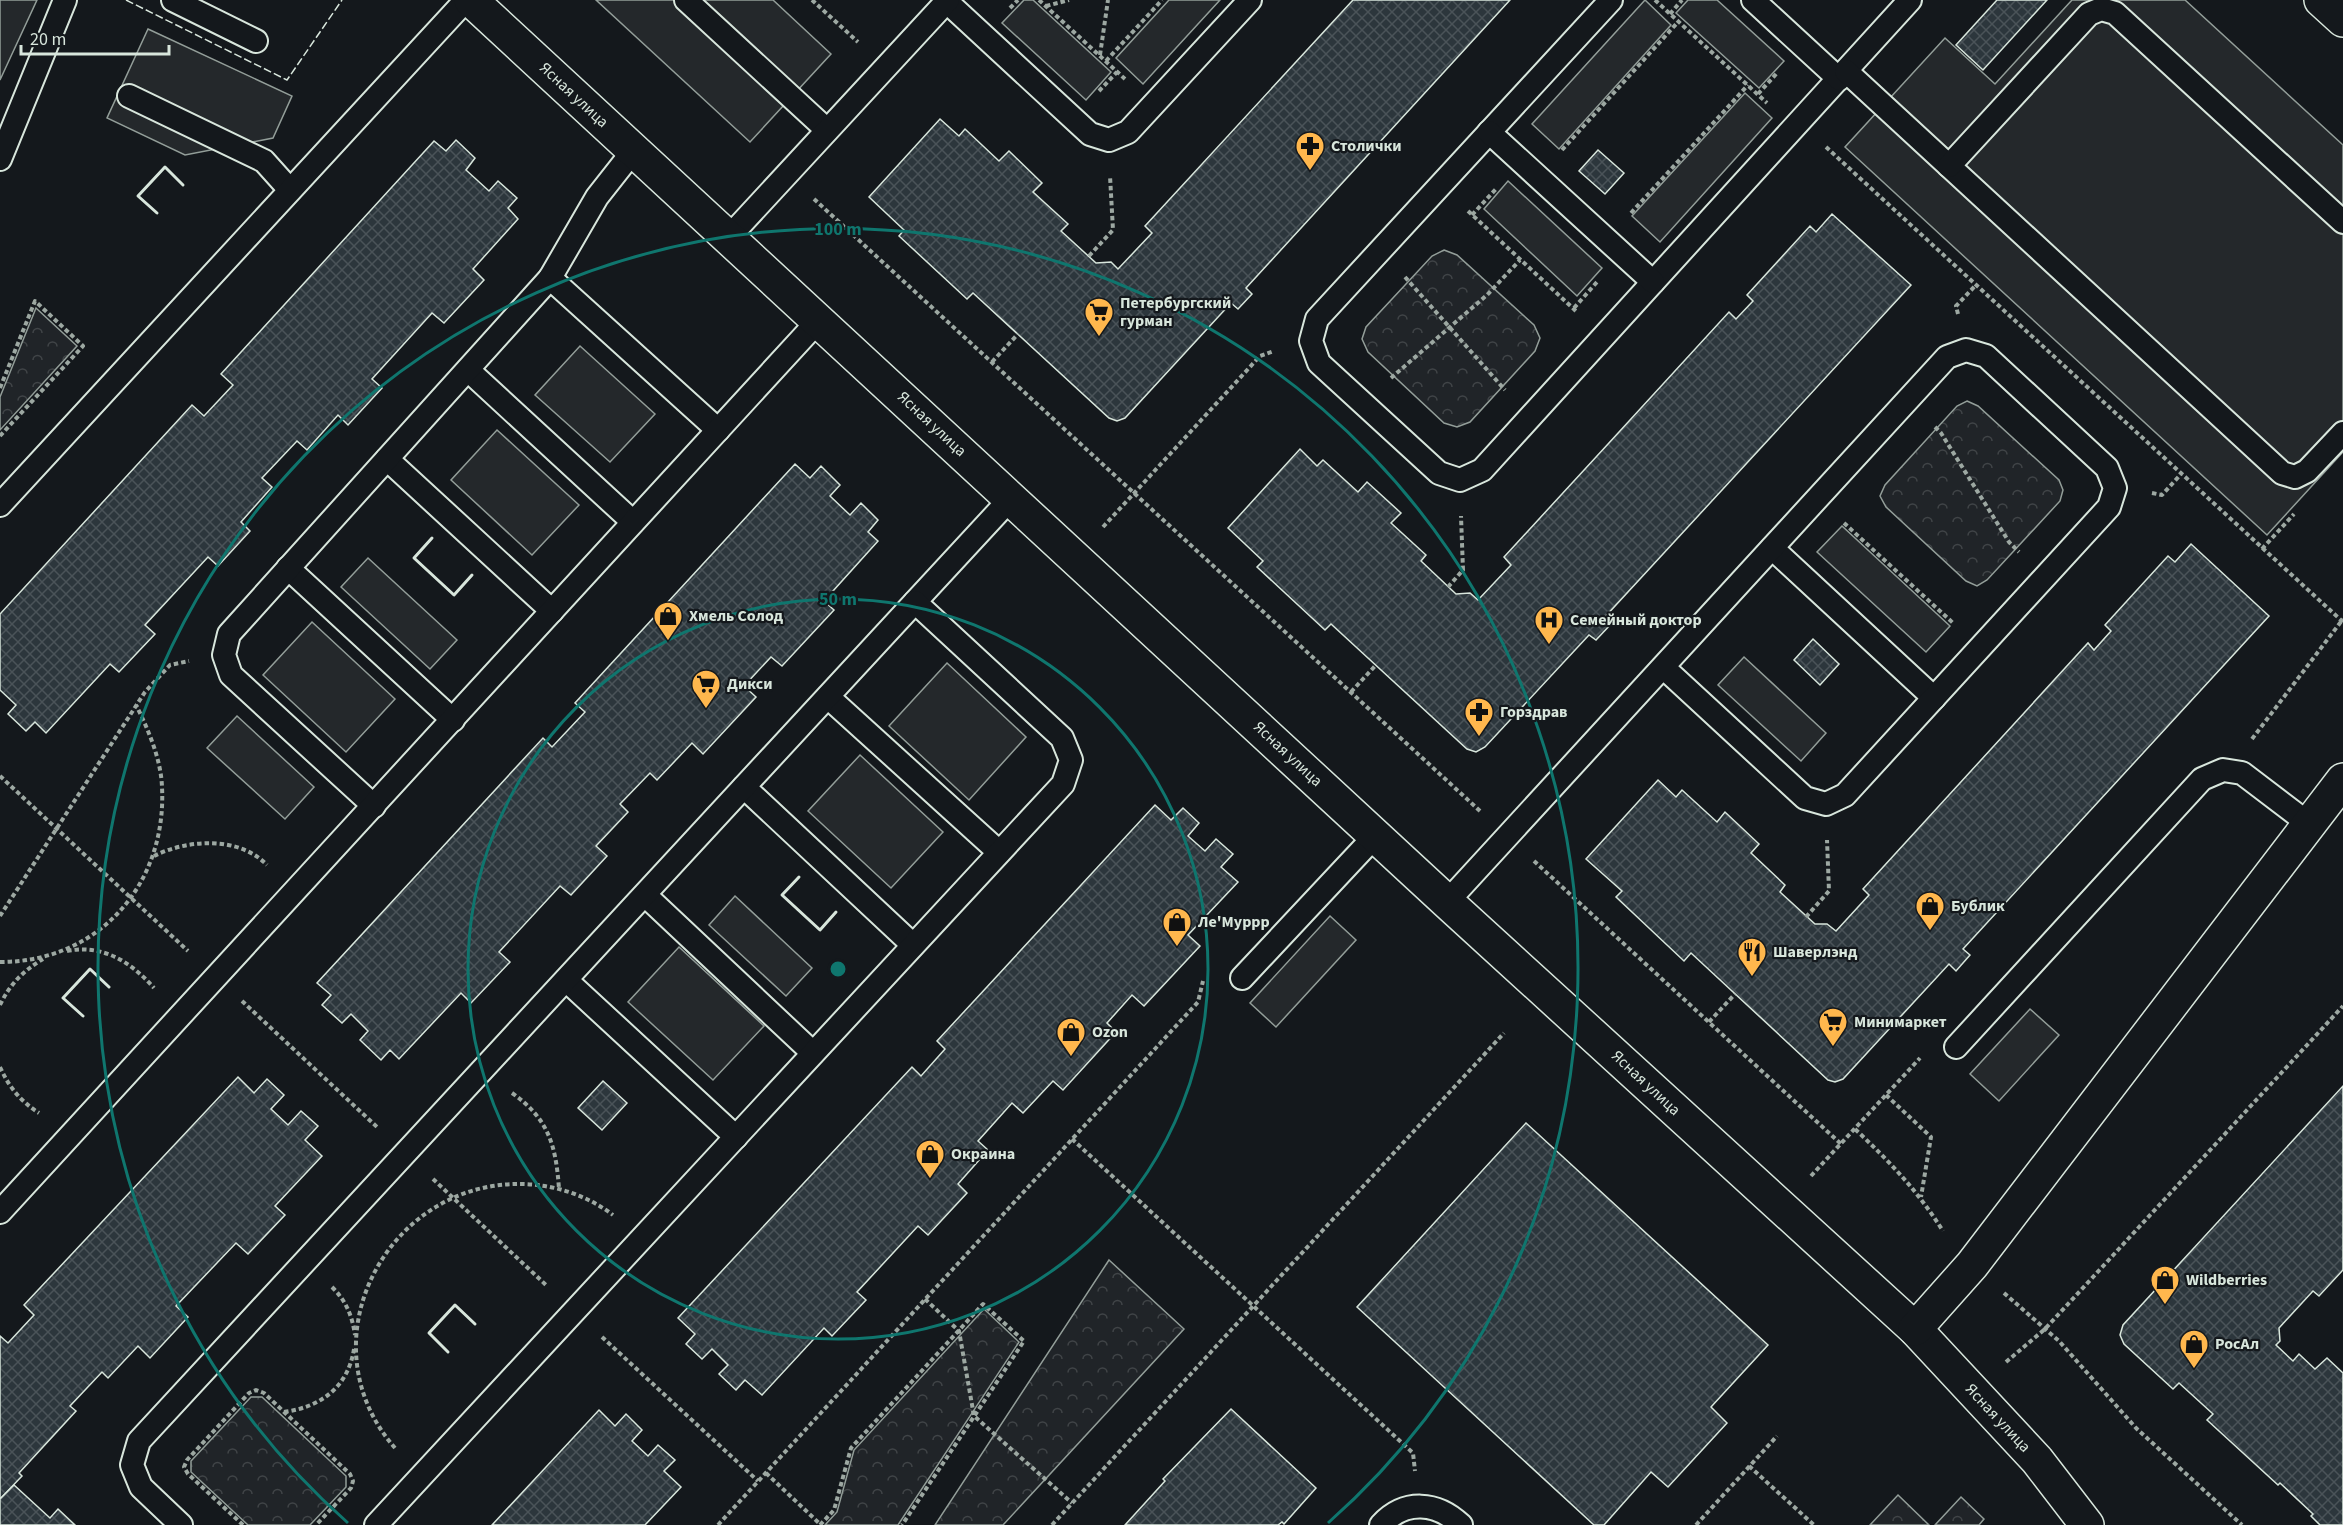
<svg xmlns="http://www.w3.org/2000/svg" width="2343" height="1525" font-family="'Source Sans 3',sans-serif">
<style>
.park{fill:url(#park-crowns);stroke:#939e99;stroke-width:1.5}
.parking{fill:#24282b;stroke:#939e99;stroke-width:1.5}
.building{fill:url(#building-cross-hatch);stroke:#d8e6dc;stroke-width:1.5}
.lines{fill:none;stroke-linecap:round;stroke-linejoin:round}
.service-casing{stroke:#d8e6dc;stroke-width:26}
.minor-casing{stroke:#d8e6dc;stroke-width:36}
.path{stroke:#9da8a2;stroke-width:4;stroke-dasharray:4.5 3;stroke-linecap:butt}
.service{stroke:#14181c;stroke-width:22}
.minor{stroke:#14181c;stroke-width:33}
.fence{stroke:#d8e6dc;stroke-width:1.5;stroke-dasharray:8 3;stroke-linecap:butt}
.wall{stroke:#d8e6dc;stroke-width:3}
.ring{fill:none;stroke:#0f766e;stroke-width:3}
.labels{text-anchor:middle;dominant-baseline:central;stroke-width:4.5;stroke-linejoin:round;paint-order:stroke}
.street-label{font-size:16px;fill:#d8e6dc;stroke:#14181c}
.poi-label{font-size:16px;font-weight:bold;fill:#d8e6dc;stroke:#14181c;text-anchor:start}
.centre{fill:#0f766e;stroke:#14181c;stroke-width:3}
.ring-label{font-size:18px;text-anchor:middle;font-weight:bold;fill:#0f766e;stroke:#14181c;stroke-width:4.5;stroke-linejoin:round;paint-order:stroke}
</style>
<defs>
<pattern id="park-crowns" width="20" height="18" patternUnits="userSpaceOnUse" patternTransform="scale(1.5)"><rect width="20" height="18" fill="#202428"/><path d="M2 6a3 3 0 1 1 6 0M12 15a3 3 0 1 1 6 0" fill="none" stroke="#404447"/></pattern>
<pattern id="building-cross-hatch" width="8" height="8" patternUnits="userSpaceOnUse" patternTransform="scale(1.5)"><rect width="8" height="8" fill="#2c363c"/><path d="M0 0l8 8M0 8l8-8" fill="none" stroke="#4a5358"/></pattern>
</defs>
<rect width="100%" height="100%" fill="#14181c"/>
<g class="park">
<polygon points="1444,250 1457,255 1534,325 1540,338 1535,351 1470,422 1457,427 1444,423 1368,352 1362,339 1366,327 1432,256"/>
<polygon points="36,308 77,346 0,430 0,397"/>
<polygon points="1967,401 1978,406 2059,480 2063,490 2060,501 1987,580 1977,586 1966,581 1886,507 1880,496 1885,485 1957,406"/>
<polygon points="1109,1260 1184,1329 1003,1525 935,1525"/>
<polygon points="984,1309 1019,1342 898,1525 825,1525 837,1512 854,1450"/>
<polygon points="251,1397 262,1397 346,1476 346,1487 310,1525 248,1525 191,1472 191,1461"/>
<polygon points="1898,1495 1929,1525 1870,1525"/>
<polygon points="1961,1497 1984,1519 1979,1525 1935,1525"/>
</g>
<g class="parking">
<polygon points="0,0 37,0 0,80"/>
<polygon points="596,0 773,0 831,54 750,142"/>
<polygon points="1024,0 1033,0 1111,72 1086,100 1002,23"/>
<polygon points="1169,0 1220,0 1143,84 1116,58"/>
<polygon points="1645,0 1671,25 1559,149 1532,124"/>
<polygon points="1688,0 1717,0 1784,61 1759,88 1676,13"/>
<polygon points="2072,0 2185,0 2343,145 2343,452 2267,535 1845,147 1945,38 1995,84"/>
<polygon points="148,29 292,96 273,138 185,155 107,118"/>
<polygon points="1745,93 1772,118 1660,242 1632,216"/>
<polygon points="1508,181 1602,268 1577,296 1484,209"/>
<polygon points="580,346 655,414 610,462 535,395"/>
<polygon points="497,430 579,505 532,555 451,480"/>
<polygon points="1842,526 1950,626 1926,652 1817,552"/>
<polygon points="368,558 457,640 430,669 341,587"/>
<polygon points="312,622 395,699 346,752 263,675"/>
<polygon points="1744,657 1826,733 1801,761 1718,685"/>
<polygon points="947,663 1026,737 969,800 889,726"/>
<polygon points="237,716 314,787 285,819 207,748"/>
<polygon points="860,755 943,832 891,888 808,811"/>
<polygon points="735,896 812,968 786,996 709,925"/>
<polygon points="1330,916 1356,940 1276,1027 1250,1003"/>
<polygon points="679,947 764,1026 713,1080 628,1002"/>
<polygon points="2030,1009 2059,1035 1999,1101 1970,1074"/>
</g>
<g class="building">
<polygon points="1353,0 1510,0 1246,288 1252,294 1238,309 1231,303 1125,418 1117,421 1109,418 973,293 967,299 899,236 904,230 869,197 940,119 959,136 965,129 999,161 1009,151 1042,183 1033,192 1068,224 1061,231 1096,263 1111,262 1118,269 1152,233 1145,226"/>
<polygon points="1997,0 2047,0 1983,70 1956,45"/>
<polygon points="456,140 475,158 466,170 489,191 498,181 517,198 508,208 518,219 473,269 484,280 444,323 432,313 372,379 382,388 348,425 338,415 307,450 297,441 262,478 272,487 241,522 250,531 218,566 208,557 145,625 155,634 119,672 110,664 46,733 35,722 26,731 8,714 16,705 0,690 0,614 192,405 204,416 233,385 221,374 434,141 446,151"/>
<polygon points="1598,150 1624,173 1605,194 1579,171"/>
<polygon points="1832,214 1911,285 1604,618 1611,624 1596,640 1589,635 1485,747 1476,752 1467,749 1331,624 1325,630 1257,567 1263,561 1228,528 1300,449 1317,466 1323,460 1358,492 1367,482 1401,513 1391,523 1426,555 1421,561 1456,594 1470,593 1478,600 1511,565 1504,557 1608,444 1729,312 1736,319 1753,301 1747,295 1810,226 1816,232"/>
<polygon points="795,464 810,478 821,466 840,485 830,496 850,515 861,503 878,520 868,532 878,541 824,601 834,610 782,666 771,657 744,686 756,697 703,754 692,743 657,780 650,773 620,804 628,812 596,846 607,856 571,895 560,886 499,952 510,962 471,1003 461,993 399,1059 390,1050 381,1060 360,1040 368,1031 351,1014 342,1023 322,1005 331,995 317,983 543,738 552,747 585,712 575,703"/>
<polygon points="2191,544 2269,616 1963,949 1970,955 1956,971 1949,964 1843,1079 1835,1082 1828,1080 1691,953 1684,961 1616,897 1622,891 1586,859 1658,780 1676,797 1682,790 1717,822 1725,812 1759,844 1751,853 1785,885 1780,892 1815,924 1827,924 1836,931 1869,895 1863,889 2088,643 2094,650 2111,631 2105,625 2168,556 2175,562"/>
<polygon points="1813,639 1839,664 1820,685 1794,660"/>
<polygon points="1155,805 1171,820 1183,808 1199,823 1188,836 1205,851 1216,839 1233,854 1221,867 1238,882 1188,935 1200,946 1144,1006 1132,995 1107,1023 1116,1032 1063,1090 1053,1081 1023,1113 1012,1103 978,1141 988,1150 958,1184 967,1193 928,1235 918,1226 857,1292 866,1300 832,1336 824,1328 762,1395 745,1380 736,1390 719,1374 728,1365 712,1349 702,1359 686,1344 695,1334 678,1318 912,1067 921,1076 945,1049 937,1041"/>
<polygon points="238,1077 254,1093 267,1079 284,1095 271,1109 288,1125 301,1111 318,1126 305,1140 322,1156 275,1206 285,1215 248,1254 236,1243 176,1306 188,1317 150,1358 138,1346 108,1378 102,1372 70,1406 76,1411 19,1473 22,1476 0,1499 0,1336 8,1343 34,1315 24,1305"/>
<polygon points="603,1081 627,1103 602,1130 578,1108"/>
<polygon points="2343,1086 2343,1270 2319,1296 2313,1291 2279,1328 2280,1341 2276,1345 2293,1361 2299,1354 2315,1369 2327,1358 2343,1373 2343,1525 2320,1525 2311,1516 2313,1514 2280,1483 2278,1485 2207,1420 2213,1414 2179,1383 2173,1389 2124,1344 2120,1335 2123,1325"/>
<polygon points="1526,1123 1768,1345 1711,1407 1727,1423 1668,1487 1651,1472 1604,1525 1594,1525 1357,1307"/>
<polygon points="1231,1409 1316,1488 1284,1524 1282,1522 1278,1525 1125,1525 1165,1481 1163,1479"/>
<polygon points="599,1410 615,1426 626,1414 642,1430 632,1441 648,1456 658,1445 675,1460 664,1471 681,1487 645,1525 492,1525"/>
<polygon points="14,1485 50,1518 58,1509 75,1525 0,1525 0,1499"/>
</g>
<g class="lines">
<g class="service-casing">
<g id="service">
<polyline points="173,0 256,41"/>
<polyline points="686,0 827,130"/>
<polyline points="1611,0 1317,319 1311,341 1319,363 1439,473 1460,480 1482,470 1910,0"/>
<polyline points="1753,0 1839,79"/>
<polyline points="946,1 1090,134 1109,140 1128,132 1250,0"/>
<polyline points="1846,71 2282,473 2295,477 2307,471 2343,433"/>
<polyline points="129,96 264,161 290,190"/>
<polyline points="1489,132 1653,282"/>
<polyline points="0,159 65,0"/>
<polyline points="1949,166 2089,14 2101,9 2115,13 2343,222"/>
<polyline points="728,238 948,0"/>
<polyline points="550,278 718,430"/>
<polyline points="468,370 633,522"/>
<polyline points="387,459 552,611"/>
<polyline points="0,505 466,0"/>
<polyline points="1772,548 1934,698"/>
<polyline points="288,568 453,720"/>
<polyline points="828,697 999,852"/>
<polyline points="744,787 913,945"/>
<polyline points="374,806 231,675 224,655 229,634 550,278 597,197 634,150"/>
<polyline points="645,895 813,1053"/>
<polyline points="1447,902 1947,357 1966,350 1986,356 2107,468 2115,488 2109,507 1845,795 1826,804 1805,798 1663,667"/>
<polyline points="1242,978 1376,835"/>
<polyline points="566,980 736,1137"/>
<polyline points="1956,1047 2202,779 2223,770 2242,773 2309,824"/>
<polyline points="0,1212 819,320"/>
<polyline points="181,1525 141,1487 132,1465 139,1441 1012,497"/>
<polyline points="376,1525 1063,784 1071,760 1062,738 915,602"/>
<path d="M1381,1525C1405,1499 1437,1502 1461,1525"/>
</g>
</g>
<g class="minor-casing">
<g id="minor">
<polyline points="471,0 1447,902 1915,1329 2037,1460 2087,1525"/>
<polyline points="2321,0 2343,20"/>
<polyline points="1915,1329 1972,1265 2343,780"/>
</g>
</g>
<g class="path">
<polyline points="812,0 858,42"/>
<polyline points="1039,0 1125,79"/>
<polyline points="1655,0 1767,103"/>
<polyline points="1046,6 1069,0"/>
<polyline points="1010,8 1018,0"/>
<polyline points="1670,14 1682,0"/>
<polyline points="1100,55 1108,0"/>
<polyline points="1106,61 1162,0"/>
<polyline points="1099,91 1117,72"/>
<polyline points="1758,94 1777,73"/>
<polyline points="1826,147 2343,622"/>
<polyline points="1562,150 1678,22"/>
<polyline points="814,199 1480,811"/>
<polyline points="1468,211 1577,312"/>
<polyline points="1631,213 1748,85"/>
<polyline points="1472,215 1496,189"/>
<polyline points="1089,256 1113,230 1110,176"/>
<polyline points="1405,277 1505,390"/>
<polyline points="1574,308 1597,282"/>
<polyline points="1958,314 1956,306 1976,285"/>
<polyline points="992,362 1018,334"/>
<polyline points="1391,378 1487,295 1520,260"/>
<polyline points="0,388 35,301 83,346 0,436"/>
<polyline points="1935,427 1941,433 2009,542 2019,552"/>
<polyline points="2152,493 2162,495 2181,474"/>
<polyline points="1844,523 1953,623"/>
<polyline points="1103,527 1260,356 1274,351"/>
<polyline points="2262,549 2294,514"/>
<polyline points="1448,587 1463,570 1461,516"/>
<polyline points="1351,692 1376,665"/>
<polyline points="2252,739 2343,619"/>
<polyline points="0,776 188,951"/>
<path d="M154,856C188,839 239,836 267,865"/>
<polyline points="1534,861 1841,1144"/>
<polyline points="0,916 145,692 170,665 189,661"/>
<polyline points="1806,917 1829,891 1827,840"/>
<path d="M67,951C103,944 131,962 154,988"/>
<path d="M0,962C99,962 167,884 162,787C161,759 148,729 136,705"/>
<polyline points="242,1001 377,1127"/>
<path d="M0,1005C10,984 23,971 43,959"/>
<polyline points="1709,1022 1735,994"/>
<path d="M0,1067C9,1087 20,1101 39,1113"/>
<path d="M512,1093C549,1119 556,1146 559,1189"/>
<polyline points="1886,1095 1931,1137 1921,1197"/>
<path d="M1855,1129C1890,1162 1917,1190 1943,1231"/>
<polyline points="1072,1139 1413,1453 1415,1471"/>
<polyline points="1811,1176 1920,1058"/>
<polyline points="433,1179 546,1285"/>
<path d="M332,1287C346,1301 352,1315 355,1335"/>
<polyline points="2004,1293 2059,1341 2136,1428 2242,1525"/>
<polyline points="925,1299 959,1331 974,1416 1072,1503"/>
<polyline points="602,1337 758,1481"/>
<polyline points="2006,1362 2045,1329 2343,1006"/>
<path d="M284,1412C321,1407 348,1387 354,1349"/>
<path d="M395,1448C302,1342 387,1180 524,1184C556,1185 588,1196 613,1215"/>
<polyline points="1749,1466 1814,1525"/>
<polyline points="766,1473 820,1524"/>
<polyline points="243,1525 188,1474 184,1467 187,1460 249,1393 256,1390 264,1393 350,1474 353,1481 351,1488 316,1525"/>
<polyline points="718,1525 1198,1002 1203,981"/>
<polyline points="820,1525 834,1510 851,1448 983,1304 1024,1341 902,1525"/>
<polyline points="1052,1525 1504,1033"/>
<polyline points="1696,1525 1777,1436"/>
</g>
<use href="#service" class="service"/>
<use href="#minor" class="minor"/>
<polyline class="fence" points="126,0 287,80 342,0"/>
<g class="wall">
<polyline points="157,213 138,196 165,167 183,185"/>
<polyline points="432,538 414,558 454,595 472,575"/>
<polyline points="799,877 782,895 820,930 836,912"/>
<polyline points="83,1016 63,998 90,969 109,987"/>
<polyline points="448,1352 429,1333 455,1305 475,1324"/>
</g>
</g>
<g class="ring">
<circle cx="838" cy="969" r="370"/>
<path d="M348 1523A740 740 0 1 1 1328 1523"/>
</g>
<defs>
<g id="pharmacy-pin" transform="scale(1.5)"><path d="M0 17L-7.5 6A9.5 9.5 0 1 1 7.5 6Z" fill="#ffb74d" stroke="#14181c"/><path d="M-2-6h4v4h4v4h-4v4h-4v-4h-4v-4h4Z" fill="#111"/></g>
<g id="supermarket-pin" transform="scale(1.5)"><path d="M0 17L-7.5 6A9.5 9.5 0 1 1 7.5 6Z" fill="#ffb74d" stroke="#14181c"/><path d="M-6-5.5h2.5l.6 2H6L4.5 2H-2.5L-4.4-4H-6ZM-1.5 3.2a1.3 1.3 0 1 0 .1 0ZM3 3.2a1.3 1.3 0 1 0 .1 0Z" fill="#111"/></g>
<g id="shop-pin" transform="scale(1.5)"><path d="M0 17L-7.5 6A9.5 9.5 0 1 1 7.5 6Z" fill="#ffb74d" stroke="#14181c"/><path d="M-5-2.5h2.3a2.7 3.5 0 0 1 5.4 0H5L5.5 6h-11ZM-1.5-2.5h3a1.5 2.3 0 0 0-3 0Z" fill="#111"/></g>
<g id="hospital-pin" transform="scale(1.5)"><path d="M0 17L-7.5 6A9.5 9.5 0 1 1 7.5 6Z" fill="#ffb74d" stroke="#14181c"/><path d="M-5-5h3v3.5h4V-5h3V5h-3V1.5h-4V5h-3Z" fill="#111"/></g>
<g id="restaurant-pin" transform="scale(1.5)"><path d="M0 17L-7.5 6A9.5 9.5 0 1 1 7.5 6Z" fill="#ffb74d" stroke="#14181c"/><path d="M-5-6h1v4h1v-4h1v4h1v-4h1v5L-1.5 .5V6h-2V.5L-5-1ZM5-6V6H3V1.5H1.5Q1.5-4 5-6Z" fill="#111"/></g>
</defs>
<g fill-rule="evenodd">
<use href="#pharmacy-pin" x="1310" y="146"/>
<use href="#supermarket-pin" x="1099" y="312"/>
<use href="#shop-pin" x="668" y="616"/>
<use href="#hospital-pin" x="1549" y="620"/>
<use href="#supermarket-pin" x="706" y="684"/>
<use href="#pharmacy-pin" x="1479" y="712"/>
<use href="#shop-pin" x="1930" y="906"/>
<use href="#shop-pin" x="1177" y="922"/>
<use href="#restaurant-pin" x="1752" y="952"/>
<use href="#supermarket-pin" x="1833" y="1022"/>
<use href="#shop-pin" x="1071" y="1032"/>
<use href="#shop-pin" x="930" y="1154"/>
<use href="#shop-pin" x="2165" y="1280"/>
<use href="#shop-pin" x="2194" y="1344"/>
</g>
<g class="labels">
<g class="street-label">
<text transform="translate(574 95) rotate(43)">Ясная улица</text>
<text transform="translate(932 424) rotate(43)">Ясная улица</text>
<text transform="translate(1288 754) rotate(43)">Ясная улица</text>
<text transform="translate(1646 1083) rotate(43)">Ясная улица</text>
<text transform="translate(1998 1418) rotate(47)">Ясная улица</text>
</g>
<g class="poi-label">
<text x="1331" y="146">Столички</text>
<text x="1120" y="303">Петербургский<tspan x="1120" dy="18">гурман</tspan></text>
<text x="689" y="616">Хмель Солод</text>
<text x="1570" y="620">Семейный доктор</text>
<text x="727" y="684">Дикси</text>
<text x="1500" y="712">Горздрав</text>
<text x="1951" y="906">Бублик</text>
<text x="1198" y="922">Ле'Муррр</text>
<text x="1773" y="952">Шаверлэнд</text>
<text x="1854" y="1022">Минимаркет</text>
<text x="1092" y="1032">Ozon</text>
<text x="951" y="1154">Окраина</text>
<text x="2186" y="1280">Wildberries</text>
<text x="2215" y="1344">РосАл</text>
</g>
</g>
<circle cx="838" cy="969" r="9" class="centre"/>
<g class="ring-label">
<text x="838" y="235">100 m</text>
<text x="838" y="605">50 m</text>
</g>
<path d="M21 45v9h148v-9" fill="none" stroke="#d8e6dc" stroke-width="3"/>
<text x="30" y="45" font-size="18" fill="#d8e6dc" stroke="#14181c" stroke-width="4.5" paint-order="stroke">20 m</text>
</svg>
